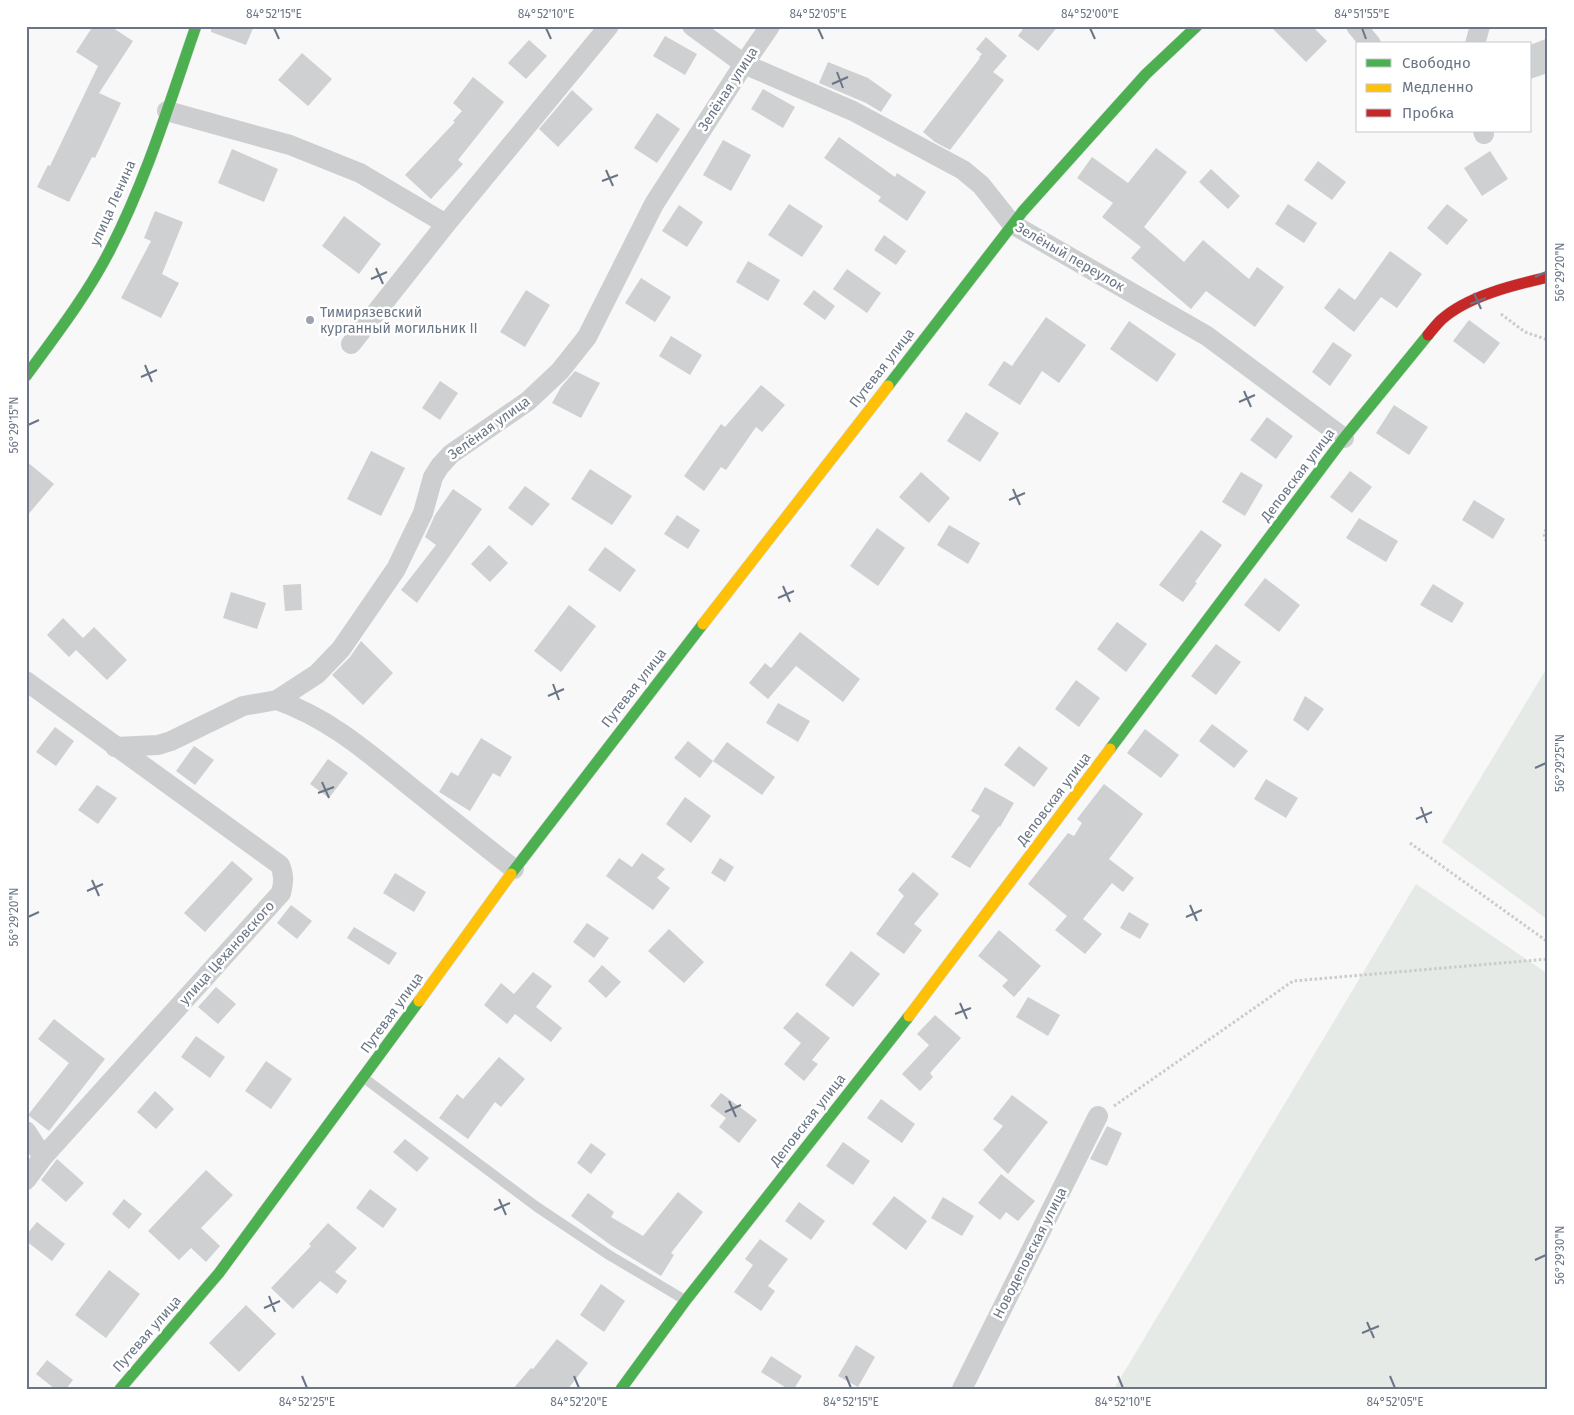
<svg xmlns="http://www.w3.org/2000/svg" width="1574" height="1415" font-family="'Fira Sans',sans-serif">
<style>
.green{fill:#e6eae6}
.building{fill:#cfd0d2}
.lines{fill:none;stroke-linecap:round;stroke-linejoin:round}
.fast-casing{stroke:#d5d6d7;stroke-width:12}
.slow-casing{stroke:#d5d6d7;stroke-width:12}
.jam-casing{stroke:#d5d6d7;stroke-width:12}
.path{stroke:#cacbcc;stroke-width:3;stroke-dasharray:2.5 2.5;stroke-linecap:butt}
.lane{stroke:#cdcecf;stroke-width:10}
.street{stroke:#cdcecf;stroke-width:20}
.fast{stroke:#4caf50;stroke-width:11}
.slow{stroke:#ffc107;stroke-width:11}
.jam{stroke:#c62828;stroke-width:11}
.ticks{fill:none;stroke:#6a7586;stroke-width:2}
.poi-dot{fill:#9ca3ae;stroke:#fff;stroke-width:2}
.labels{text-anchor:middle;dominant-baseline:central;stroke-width:5;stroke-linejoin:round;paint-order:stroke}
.street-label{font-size:14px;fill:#6a7586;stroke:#fff}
.poi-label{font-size:14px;fill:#6a7586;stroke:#fff;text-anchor:start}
.neatline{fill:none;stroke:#6a7586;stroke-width:2}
.ticks-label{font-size:12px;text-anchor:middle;fill:#6a7586}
</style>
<rect width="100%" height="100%" fill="#f8f8f8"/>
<g class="green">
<polygon points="1548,666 1548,920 1442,842"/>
<polygon points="1416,884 1548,974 1548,1389 1114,1389"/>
</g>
<g class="building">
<polygon points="93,26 110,26 133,41 99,93 121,103 95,158 92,157 69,202 37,187 48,165 50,166 98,66 76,52"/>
<polygon points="211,26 254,26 246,45 211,32"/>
<polygon points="1025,26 1058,26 1038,51 1018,36"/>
<polygon points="1270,26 1312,26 1327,41 1306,62"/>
<polygon points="665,36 697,54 685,75 653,56"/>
<polygon points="986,37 1007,56 993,72 1004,80 950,150 935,142 923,132 980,58 979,57 982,54 976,49"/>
<polygon points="1548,38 1548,73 1530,79 1530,45"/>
<polygon points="529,40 547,56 526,79 508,63"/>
<polygon points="302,53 332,79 308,106 278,80"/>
<polygon points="828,62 868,78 892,95 881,112 866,103 819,83"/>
<polygon points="473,77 504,102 458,160 463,164 431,199 405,175 455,122 453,121 462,111 453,103"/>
<polygon points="763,89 795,107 783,128 751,109"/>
<polygon points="572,90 593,109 558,147 539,129"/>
<polygon points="657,113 680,129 657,163 634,148"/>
<polygon points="839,137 895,177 897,173 926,192 907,221 878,201 881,197 824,158"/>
<polygon points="723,140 751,155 731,191 703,175"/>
<polygon points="1156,148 1187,172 1144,227 1184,262 1203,240 1249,279 1257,267 1284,287 1255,327 1206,291 1191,309 1131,258 1141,247 1102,217 1113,203 1077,178 1092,157 1128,183"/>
<polygon points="232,149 278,169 264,202 218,183"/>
<polygon points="1490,151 1508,179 1482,196 1464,168"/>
<polygon points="1318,161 1346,182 1332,200 1304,180"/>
<polygon points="1211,169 1240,196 1228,209 1199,182"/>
<polygon points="789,204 823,226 802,257 768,235"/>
<polygon points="1288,204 1317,223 1304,243 1275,224"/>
<polygon points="1447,204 1468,220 1447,245 1427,228"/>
<polygon points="679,205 703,222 687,247 662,231"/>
<polygon points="155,211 183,222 162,274 179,283 161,318 121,298 151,241 144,238"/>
<polygon points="344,216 381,244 359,274 322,246"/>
<polygon points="884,235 906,251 896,265 874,250"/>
<polygon points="1390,251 1422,274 1397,308 1381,297 1354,332 1324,308 1339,288 1355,300"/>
<polygon points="748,261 780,280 768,301 736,282"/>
<polygon points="847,269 881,293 867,313 833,289"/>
<polygon points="641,278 671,297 655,322 625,303"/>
<polygon points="526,290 550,305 525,347 500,332"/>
<polygon points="814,290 835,306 825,320 803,304"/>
<polygon points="1046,317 1086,345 1059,383 1042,371 1020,405 988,385 1004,361 1012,366"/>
<polygon points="1469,320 1500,343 1484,364 1453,341"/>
<polygon points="1129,321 1176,354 1157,382 1110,349"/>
<polygon points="671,336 702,355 690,375 659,356"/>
<polygon points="1333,342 1352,355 1330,386 1312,372"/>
<polygon points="575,371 600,383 581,418 552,403 561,387"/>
<polygon points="440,381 458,393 440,420 422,408"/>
<polygon points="761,385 785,405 762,432 756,427 726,470 721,467 704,491 684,476 721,424 725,427"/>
<polygon points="1394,405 1428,427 1409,455 1376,433"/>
<polygon points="966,412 999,433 980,462 947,441"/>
<polygon points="1267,417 1293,436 1276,459 1250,440"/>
<polygon points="371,451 405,468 381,516 347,499"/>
<polygon points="26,461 54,484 26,517"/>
<polygon points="590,469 632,496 612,525 571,499"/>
<polygon points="1350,471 1372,487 1352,513 1330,497"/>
<polygon points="921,472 950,498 929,523 899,497"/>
<polygon points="1241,472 1263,485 1245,516 1222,502"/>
<polygon points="525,486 550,504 532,526 508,508"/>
<polygon points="453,489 482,509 417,603 401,590 436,545 425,537 435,515"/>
<polygon points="1474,500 1505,519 1493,539 1462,520"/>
<polygon points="677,515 700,530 688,549 664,534"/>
<polygon points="1359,518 1398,541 1386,562 1346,538"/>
<polygon points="949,525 980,543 968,564 937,545"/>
<polygon points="877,528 905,548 878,586 850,566"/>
<polygon points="1201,530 1222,545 1195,582 1197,583 1183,602 1159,585"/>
<polygon points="489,545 508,563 490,582 471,564"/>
<polygon points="605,547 636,570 620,592 588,570"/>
<polygon points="1265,578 1300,605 1279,632 1244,605"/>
<polygon points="301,584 302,610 285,611 283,585"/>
<polygon points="1433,584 1464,603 1452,623 1420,605"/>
<polygon points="231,592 266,603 257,629 223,618"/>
<polygon points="569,605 596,626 561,672 534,651"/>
<polygon points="63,618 83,638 94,627 127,660 107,680 76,650 69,657 47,635"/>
<polygon points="1117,622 1147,644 1126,672 1097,649"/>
<polygon points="800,632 860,679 843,702 796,666 768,699 749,683 765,663 771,668"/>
<polygon points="361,641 393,673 363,705 332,675 350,657"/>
<polygon points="1216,644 1241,662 1216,695 1191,676"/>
<polygon points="1076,680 1100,698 1079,727 1055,709"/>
<polygon points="1305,696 1324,709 1308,731 1293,720"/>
<polygon points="778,703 810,721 798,742 766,723"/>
<polygon points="1212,724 1248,751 1234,768 1199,741"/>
<polygon points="55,727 74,741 56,766 36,752"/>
<polygon points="1145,729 1179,755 1161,778 1127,753"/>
<polygon points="481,738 512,757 500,777 493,773 470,811 439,792 451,772 458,776"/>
<polygon points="688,741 713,761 700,778 674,758"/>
<polygon points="727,742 775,777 762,795 713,761"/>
<polygon points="194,746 214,760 195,785 176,771"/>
<polygon points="1019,746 1048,768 1034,787 1004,765"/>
<polygon points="328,759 348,773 329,798 310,784"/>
<polygon points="1266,779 1298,798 1286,818 1254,799"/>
<polygon points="1104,784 1143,814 1109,859 1134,878 1123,892 1112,883 1083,919 1102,934 1085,954 1055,930 1067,916 1028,884 1068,833 1074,836 1082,823 1077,819"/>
<polygon points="97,785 117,798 98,824 78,810"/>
<polygon points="985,787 1014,803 1000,827 999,826 970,868 951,857 980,816 971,811"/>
<polygon points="685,797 711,816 691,843 666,824"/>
<polygon points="642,853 665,869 657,878 670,888 653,910 606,876 619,858 632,867"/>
<polygon points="720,858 734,867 725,882 711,873"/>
<polygon points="232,861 253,879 205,932 184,913"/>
<polygon points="913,872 939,894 914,924 922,930 904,954 876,934 904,896 898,890"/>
<polygon points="395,873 426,892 414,912 383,893"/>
<polygon points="291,905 312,921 297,939 277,923"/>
<polygon points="1129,912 1149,924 1140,939 1120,928"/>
<polygon points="587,923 609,938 594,958 573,942"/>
<polygon points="354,927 397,953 389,965 347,938"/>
<polygon points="669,929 704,962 684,983 648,951"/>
<polygon points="999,930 1041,966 1014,997 1002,986 1008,980 978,956"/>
<polygon points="851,951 880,974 853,1007 825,985"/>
<polygon points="602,965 621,982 606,998 588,981"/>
<polygon points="533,972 552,986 536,1007 562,1028 551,1042 515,1014 507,1024 484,1005 501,983 514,994"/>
<polygon points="216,987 236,1004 218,1024 198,1007"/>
<polygon points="1028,997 1060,1015 1048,1036 1016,1017"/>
<polygon points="797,1012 830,1038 812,1060 818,1064 804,1081 784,1064 801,1043 783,1028"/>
<polygon points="935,1015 961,1038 930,1073 933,1077 920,1091 902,1074 929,1045 917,1034"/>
<polygon points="54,1019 105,1059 49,1131 28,1115 69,1063 38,1039"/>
<polygon points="196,1036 225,1057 210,1078 181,1057"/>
<polygon points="499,1057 525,1079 501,1107 495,1102 468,1139 439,1118 457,1094 463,1099"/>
<polygon points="266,1061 292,1079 271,1109 245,1091"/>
<polygon points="155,1091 174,1109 156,1129 137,1112"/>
<polygon points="721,1093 757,1120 739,1143 719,1127 726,1118 710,1106"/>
<polygon points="1012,1095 1048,1122 1008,1174 983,1150 1003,1126 993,1119"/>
<polygon points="881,1099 915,1124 902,1143 867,1118"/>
<polygon points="1107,1126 1122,1133 1107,1166 1090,1159"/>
<polygon points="405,1139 429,1158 417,1172 393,1152"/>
<polygon points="843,1142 870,1161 853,1185 826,1166"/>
<polygon points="591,1143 606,1154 591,1174 577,1163"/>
<polygon points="57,1159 84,1183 66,1202 41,1180"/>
<polygon points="206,1170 233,1195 201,1228 220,1246 206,1262 191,1248 179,1260 148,1231"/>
<polygon points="1001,1174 1035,1201 1018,1221 1006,1212 1000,1220 978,1203"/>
<polygon points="370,1189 397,1209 383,1228 356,1208"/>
<polygon points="678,1192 703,1212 671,1253 674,1255 661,1276 612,1246 571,1216 588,1193 614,1212 611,1217 643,1236"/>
<polygon points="894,1196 927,1221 906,1250 872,1224"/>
<polygon points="943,1197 974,1216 962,1236 931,1218"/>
<polygon points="124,1199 142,1214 129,1229 112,1214"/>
<polygon points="799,1202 825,1221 811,1240 785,1221"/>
<polygon points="37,1222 65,1244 52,1261 26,1241 26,1235"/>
<polygon points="328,1223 357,1248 335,1272 347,1281 337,1294 320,1281 293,1309 271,1288 311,1246 309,1244"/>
<polygon points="760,1239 788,1259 768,1286 775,1291 761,1311 734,1292 753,1265 745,1259"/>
<polygon points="109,1270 140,1294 106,1338 75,1315"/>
<polygon points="601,1284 625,1301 604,1332 580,1315"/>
<polygon points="246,1305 276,1334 239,1372 209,1343"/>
<polygon points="557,1339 588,1363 568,1389 513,1389 531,1368 533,1369"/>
<polygon points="856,1345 875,1357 858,1387 838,1376"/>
<polygon points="771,1356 802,1376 794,1389 788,1389 761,1372"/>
<polygon points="47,1360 73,1380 66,1389 55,1389 36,1374"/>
</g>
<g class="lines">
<g class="fast-casing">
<g id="fast">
<path d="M26,376C56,335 87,295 110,250C147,178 170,101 196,26"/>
<polyline points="888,386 1023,211 1146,74 1197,26"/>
<polyline points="1110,749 1344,438 1428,335"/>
<polyline points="511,874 703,624"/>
<polyline points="120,1389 219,1273 419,1001"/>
<polyline points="621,1389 686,1300 909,1016"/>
</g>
</g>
<g class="slow-casing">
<g id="slow">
<polyline points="703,624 888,386"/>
<polyline points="419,1001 511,874"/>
<polyline points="909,1016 1110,749"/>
</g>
</g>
<g class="jam-casing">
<path id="jam" d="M1428,335C1432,330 1436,325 1441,320C1467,296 1514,285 1548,277"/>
</g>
<g class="path">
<polyline points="1501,314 1525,332 1548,340"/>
<polyline points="1548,525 1544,534 1548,546"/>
<polyline points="1410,843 1548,942"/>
<polyline points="1114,1106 1293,981 1548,959"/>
</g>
<polyline class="lane" points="364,1078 537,1207 609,1255 685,1300"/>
<g class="street">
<polyline points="692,26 744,64 853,111 963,170 981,185 1012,224 1207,336 1344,438"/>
<polyline points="1356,26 1371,44"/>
<polyline points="1475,44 1480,26"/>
<polyline points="167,111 290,145 360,173 446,224"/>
<polyline points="1483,131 1484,134"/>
<polyline points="351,344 446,224 609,26"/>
<path d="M26,681L280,865C284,875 284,882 281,893L80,1116L43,1157L26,1180"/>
<path d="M277,700C328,718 365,750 407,784C442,812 478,841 514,869"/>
<polyline points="115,747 158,745 171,741 243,706 277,700 317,674 341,649 396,569 423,513 433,477 440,466 451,454 528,401 560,371 587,337 654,204 744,64 770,26"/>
<polyline points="26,1131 43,1157"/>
<polyline points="962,1389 1098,1116"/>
</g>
<use href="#fast" class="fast"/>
<use href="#slow" class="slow"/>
<use href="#jam" class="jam"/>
</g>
<path class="ticks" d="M274,28L279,39M546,28L551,39M818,28L823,39M1090,28L1095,39M1362,28L1366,39M837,72L843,88M832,84L848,77M606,170L613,186M602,181L618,175M376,268L383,284M1535,277L1546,272M371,279L387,272M1474,293L1481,309M1470,304L1486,298M145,365L152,382M141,377L157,370M1244,391L1251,407M1239,402L1255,395M28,425L39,420M1013,489L1020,505M1009,500L1025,493M783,586L790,602M778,598L794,591M553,684L559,700M548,696L564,689M1535,768L1546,763M322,782L329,798M318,793L334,787M1421,807L1427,823M1416,819L1432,812M92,880L99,896M87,891L103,884M1190,905L1197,921M28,917L39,912M1186,917L1202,910M960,1003L967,1019M955,1014L971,1008M729,1101L736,1117M725,1112L741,1105M499,1199L506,1215M494,1210L510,1203M1535,1260L1546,1255M269,1296L275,1312M264,1308L280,1301M1367,1322L1374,1338M1362,1333L1379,1326M302,1376L307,1388M574,1376L579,1388M846,1376L851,1388M1118,1376L1123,1388M1390,1376L1395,1388"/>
<circle class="poi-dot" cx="310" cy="320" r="5"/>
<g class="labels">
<g class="street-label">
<text transform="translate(728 89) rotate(-57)">Зелёная улица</text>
<text transform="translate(113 203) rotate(-66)">улица Ленина</text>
<text transform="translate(1070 257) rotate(30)">Зелёный переулок</text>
<text transform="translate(882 368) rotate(-52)">Путевая улица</text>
<text transform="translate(489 428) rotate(-36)">Зелёная улица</text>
<text transform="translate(1298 475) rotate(-53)">Деповская улица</text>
<text transform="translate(634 688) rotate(-52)">Путевая улица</text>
<text transform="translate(1054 799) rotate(-53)">Деповская улица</text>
<text transform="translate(227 953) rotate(-48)">улица Цехановского</text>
<text transform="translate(392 1013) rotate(-54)">Путевая улица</text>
<text transform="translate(808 1120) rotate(-52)">Деповская улица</text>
<text transform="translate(1030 1253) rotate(-63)">Новодеповская улица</text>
<text transform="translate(147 1334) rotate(-49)">Путевая улица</text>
</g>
<g class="poi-label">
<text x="320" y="312">Тимирязевский<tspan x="320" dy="16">курганный могильник II</tspan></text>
</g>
</g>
<rect width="1574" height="1415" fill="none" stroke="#ffffff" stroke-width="55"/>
<rect x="1356" y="42" width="175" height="90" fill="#ffffff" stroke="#c3c8cf"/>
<rect x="1366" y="59" width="25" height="8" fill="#4caf50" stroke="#c3c8cf"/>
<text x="1402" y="68" font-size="15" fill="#6a7586">Свободно</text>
<rect x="1366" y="84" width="25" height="8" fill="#ffc107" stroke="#c3c8cf"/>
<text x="1402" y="92" font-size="15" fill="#6a7586">Медленно</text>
<rect x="1366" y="109" width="25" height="8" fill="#c62828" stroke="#c3c8cf"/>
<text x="1402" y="118" font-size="15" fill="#6a7586">Пробка</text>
<rect x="28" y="28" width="1518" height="1360" class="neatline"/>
<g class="ticks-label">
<text x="274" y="18">84°52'15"E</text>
<text x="546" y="18">84°52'10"E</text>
<text x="818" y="18">84°52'05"E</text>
<text x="1090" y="18">84°52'00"E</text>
<text x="1362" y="18">84°51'55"E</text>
<text transform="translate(1560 272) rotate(-90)" y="4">56°29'20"N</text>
<text transform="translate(14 425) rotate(-90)" y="4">56°29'15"N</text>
<text transform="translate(1560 763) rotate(-90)" y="4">56°29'25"N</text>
<text transform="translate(14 917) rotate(-90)" y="4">56°29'20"N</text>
<text transform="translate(1560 1255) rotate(-90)" y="4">56°29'30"N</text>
<text x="307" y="1406">84°52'25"E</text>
<text x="579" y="1406">84°52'20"E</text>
<text x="851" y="1406">84°52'15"E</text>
<text x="1123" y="1406">84°52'10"E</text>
<text x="1395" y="1406">84°52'05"E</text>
</g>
</svg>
